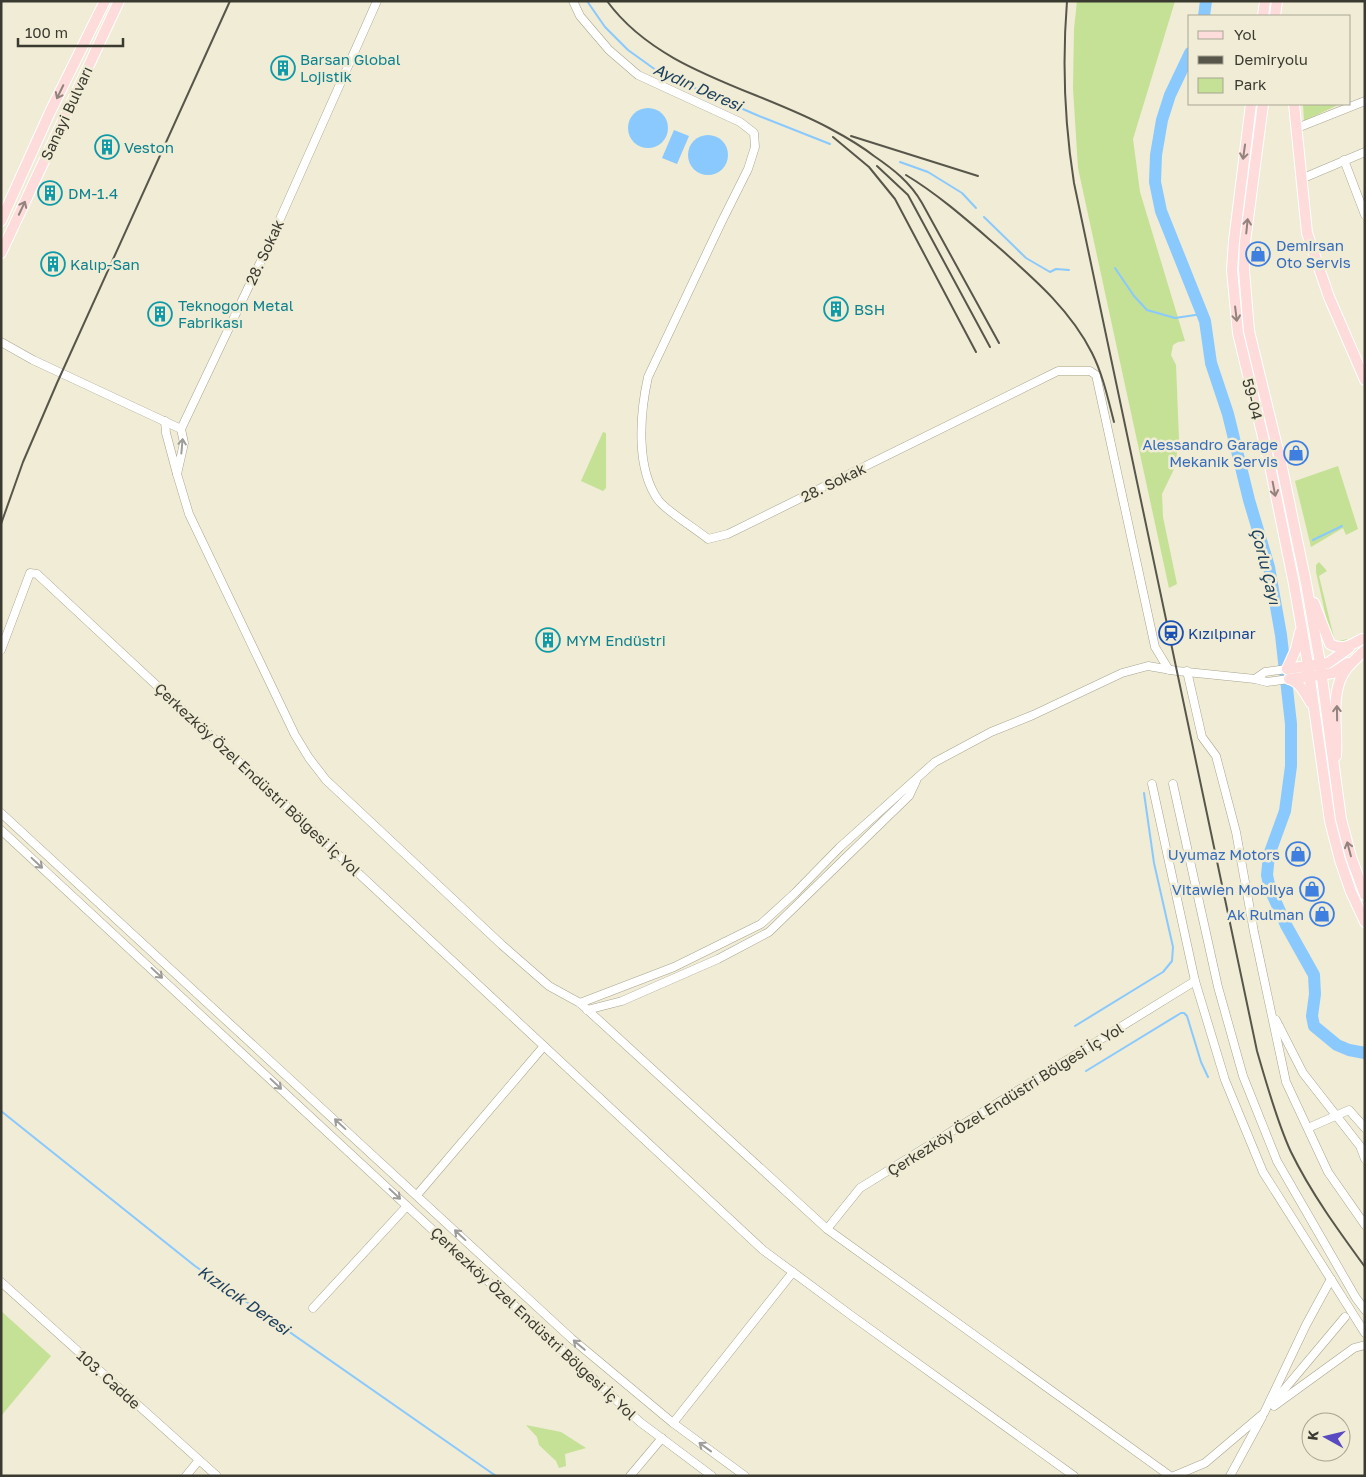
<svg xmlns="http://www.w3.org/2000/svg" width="1366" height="1477" font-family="'Golos Text',sans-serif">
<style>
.green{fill:#c4e196}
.water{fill:#89c9fe}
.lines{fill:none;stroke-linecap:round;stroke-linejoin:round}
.stream{stroke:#89c9fe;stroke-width:2}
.river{stroke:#89c9fe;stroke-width:12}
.minor-casing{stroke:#a8a58f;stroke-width:9}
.major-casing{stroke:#fff;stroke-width:12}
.minor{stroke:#fff;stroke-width:8}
.major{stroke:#fddcdb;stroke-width:10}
.rail{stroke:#58564b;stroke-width:2}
.oneway{stroke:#92837d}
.oneway2{stroke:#9d9c98}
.labels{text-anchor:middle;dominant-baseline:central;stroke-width:5;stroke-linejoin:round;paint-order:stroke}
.culture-label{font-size:15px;fill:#0d838f;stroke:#f0ecd5;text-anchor:start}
.street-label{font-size:15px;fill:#3b3a31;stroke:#f0ecd5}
.shop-label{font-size:15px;fill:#366cbe;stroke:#f0ecd5;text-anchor:end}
.transit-label{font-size:15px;fill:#164399;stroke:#f0ecd5;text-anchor:start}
.water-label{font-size:16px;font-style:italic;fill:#1e405c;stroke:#f0ecd5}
</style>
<rect width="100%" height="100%" fill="#f0ecd5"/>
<g class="green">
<polygon points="1077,1 1175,1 1133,139 1140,192 1185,341 1178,342 1173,345 1171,355 1176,365 1179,439 1175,467 1162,494 1163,517 1177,584 1169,588 1078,168 1073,88 1074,29"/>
<polygon points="1303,104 1340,104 1304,121"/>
<polygon points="603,432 606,433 606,488 603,491 581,481"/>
<polygon points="1338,466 1358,529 1346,535 1343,528 1311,547 1295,481"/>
<polygon points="1319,562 1327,571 1319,576 1335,642 1347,639 1349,645 1332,644 1316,572 1316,565"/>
<polygon points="1,1311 51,1356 1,1416"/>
<polygon points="526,1425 561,1432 586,1448 565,1454 566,1466 559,1468 556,1461 539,1445 537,1437"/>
</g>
<g class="water">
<circle cx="648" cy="128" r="20"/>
<polygon points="674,130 689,136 677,164 662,158"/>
<circle cx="708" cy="155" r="20"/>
</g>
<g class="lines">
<g class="stream">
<polyline points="587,1 605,27 628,50 660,73 759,116 830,144"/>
<polyline points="900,162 928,172 962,193 976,208"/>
<polyline points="984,217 1026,258 1050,272 1056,269 1069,270"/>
<polyline points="1115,268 1134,296 1147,310 1175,318 1202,314"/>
<polyline points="1313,540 1342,526"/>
<polyline points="1075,1026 1163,972 1172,961 1173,947 1154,863 1144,793"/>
<polyline points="1086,1071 1181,1013 1184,1013 1187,1016 1201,1062 1208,1077"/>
<polyline points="1,1111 195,1266 496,1476"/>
</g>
<g class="river">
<polyline points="1204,16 1206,1"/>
<polyline points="1190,53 1170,95 1162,120 1156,155 1155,182 1161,211 1205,321 1211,363 1228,414 1249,500 1269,567 1281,635 1291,724 1291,766 1285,811 1269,855 1267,875 1270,889 1286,925 1314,975 1315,994 1312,1016 1314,1026 1337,1045 1349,1050 1365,1053"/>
</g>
<g class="minor-casing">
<g id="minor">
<path d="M573,1L580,16L609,50L638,75L740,122L754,133L755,147L748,169L722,221L648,377C640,413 635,469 659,501C668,512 696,529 708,539L728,534L1058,371H1090L1096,375L1155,647L1169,670"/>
<polyline points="1297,128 1365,101"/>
<polyline points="1344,160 1365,215"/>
<polyline points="1301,179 1365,152"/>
<polyline points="1,342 33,360 181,429 268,246 377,1"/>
<polyline points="165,421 166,433 177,474 184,443 181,429"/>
<polyline points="177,474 189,514 295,735 309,758 326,780 502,945 549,986 580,1003 827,1229 1170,1476"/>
<polyline points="1,650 30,573 37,574 763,1250 852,1316 1074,1476"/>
<polyline points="1187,671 1202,737 1216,756 1236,832 1254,932 1286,1082 1328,1172 1365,1225"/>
<polyline points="1255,679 1265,672 1287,669"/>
<polyline points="1152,784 1195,981 1225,1080 1263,1172 1365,1333"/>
<polyline points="1173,784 1218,987 1243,1076 1277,1161 1356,1298 1365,1310"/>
<polyline points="1,813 572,1339 673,1423 745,1476"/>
<polyline points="1,830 640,1422 712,1476"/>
<polyline points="580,1003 674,967 761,924 795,893 840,847 935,762 991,732 1033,715 1122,673 1148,666 1177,671 1255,679 1267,682 1289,679"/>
<polyline points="587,1010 622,1001 718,959 769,932 909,796 916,781"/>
<polyline points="1276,1020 1303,1073 1360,1146 1365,1159"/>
<polyline points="1308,1128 1349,1110 1365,1128"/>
<polyline points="417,1195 544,1046"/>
<polyline points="827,1229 860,1188 1195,981"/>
<polyline points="1,1282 217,1476"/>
<polyline points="313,1308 407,1206"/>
<polyline points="1272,1404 1345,1317"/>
<polyline points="1274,1406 1354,1348 1365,1345"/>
<polyline points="673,1423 793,1272"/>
<polyline points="186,1476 199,1460"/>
<polyline points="630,1476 662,1438"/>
<polyline points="1174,1476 1205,1463 1264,1413 1306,1325 1331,1279"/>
<polyline points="1230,1476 1262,1417"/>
</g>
</g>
<g class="major-casing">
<g id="major">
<polyline points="1263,16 1265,1"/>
<polyline points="1275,16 1277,1"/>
<polyline points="1251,104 1234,241 1232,270 1238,333 1270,466 1294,584 1308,665 1330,821 1340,860 1351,892 1365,922"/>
<polyline points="1263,104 1245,242 1244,270 1249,331 1281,463 1306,583 1320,663 1341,819 1351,857 1365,895"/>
<polyline points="1294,104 1307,233 1329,297 1365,380"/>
<polyline points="1,221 50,112 105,1"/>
<polyline points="1,253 119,1"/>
<path d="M1314,603L1330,644C1342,651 1351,645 1362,639"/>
<polyline points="1287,669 1328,663 1349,648"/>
<polyline points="1287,669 1296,649 1300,632"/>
<polyline points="1289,679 1333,673 1348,663"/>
<path d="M1290,679C1301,683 1305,694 1311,703"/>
<path d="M1336,756C1338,730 1330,697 1343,674C1348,665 1357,658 1364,651"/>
</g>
</g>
<use href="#minor" class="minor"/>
<use href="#major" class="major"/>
<g class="rail">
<path d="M607,1C659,72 755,88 829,128C844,136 860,145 874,156C893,169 910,182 922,203L999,343"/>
<path d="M1067,1C1062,64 1064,120 1074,183L1257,1051C1266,1082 1277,1122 1291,1152C1311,1193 1338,1230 1365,1267"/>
<polyline points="851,136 978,176"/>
<polyline points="833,137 869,167 895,199 976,352"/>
<polyline points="877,166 908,195 990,347"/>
<path d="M906,175C939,195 967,220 996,245C1032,277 1070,309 1092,353C1103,375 1108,399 1114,422"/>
<polyline points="1,524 23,462 57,383 230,1"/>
</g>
</g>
<defs><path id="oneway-shaft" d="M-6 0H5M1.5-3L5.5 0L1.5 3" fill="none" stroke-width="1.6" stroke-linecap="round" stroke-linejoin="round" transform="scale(1.25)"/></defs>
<g class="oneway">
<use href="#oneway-shaft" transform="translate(60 92) rotate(116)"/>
<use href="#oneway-shaft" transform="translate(1244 152) rotate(98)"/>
<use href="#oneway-shaft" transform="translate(22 208) rotate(-65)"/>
<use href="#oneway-shaft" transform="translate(1247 226) rotate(-84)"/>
<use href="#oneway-shaft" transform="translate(1236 314) rotate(83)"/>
<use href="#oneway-shaft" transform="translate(1274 489) rotate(79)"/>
<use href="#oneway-shaft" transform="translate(1337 713) rotate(-91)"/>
<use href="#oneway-shaft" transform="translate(1349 849) rotate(-105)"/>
</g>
<g class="oneway2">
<use href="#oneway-shaft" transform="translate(182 446) rotate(-85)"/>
<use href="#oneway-shaft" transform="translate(37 863) rotate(43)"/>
<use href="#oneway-shaft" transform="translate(157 973) rotate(43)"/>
<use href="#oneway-shaft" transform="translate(276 1084) rotate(43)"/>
<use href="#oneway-shaft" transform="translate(340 1124) rotate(-137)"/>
<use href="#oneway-shaft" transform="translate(395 1194) rotate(43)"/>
<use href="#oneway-shaft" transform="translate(460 1235) rotate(-137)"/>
<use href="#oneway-shaft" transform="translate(579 1345) rotate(-140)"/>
<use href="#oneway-shaft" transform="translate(705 1447) rotate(-144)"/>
</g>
<defs>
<g id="building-ring" transform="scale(1.25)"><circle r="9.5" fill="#f0ecd5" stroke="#0f9aa8" stroke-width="1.5"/><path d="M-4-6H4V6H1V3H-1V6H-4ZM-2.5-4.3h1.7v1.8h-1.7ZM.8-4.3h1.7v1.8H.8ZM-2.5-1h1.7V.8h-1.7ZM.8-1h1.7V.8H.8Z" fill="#0f9aa8"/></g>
<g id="shop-ring" transform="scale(1.25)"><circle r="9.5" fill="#f0ecd5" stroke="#3f7fe0" stroke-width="1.5"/><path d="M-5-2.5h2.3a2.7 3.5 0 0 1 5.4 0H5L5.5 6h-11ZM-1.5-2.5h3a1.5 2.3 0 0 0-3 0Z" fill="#3f7fe0"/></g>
<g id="station-ring" transform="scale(1.25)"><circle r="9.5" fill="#f0ecd5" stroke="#1a4fb4" stroke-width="1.5"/><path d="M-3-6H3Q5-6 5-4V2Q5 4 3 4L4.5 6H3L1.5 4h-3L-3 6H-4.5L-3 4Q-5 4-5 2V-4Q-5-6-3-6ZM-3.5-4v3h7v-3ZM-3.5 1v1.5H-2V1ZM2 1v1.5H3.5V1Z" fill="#1a4fb4"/></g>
</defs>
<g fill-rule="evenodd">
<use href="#building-ring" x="283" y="68"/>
<use href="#building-ring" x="107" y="147"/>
<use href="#building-ring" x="50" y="193"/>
<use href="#shop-ring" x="1258" y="254"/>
<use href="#building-ring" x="53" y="264"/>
<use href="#building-ring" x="836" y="309"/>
<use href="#building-ring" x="160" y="314"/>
<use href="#shop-ring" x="1296" y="453"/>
<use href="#station-ring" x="1171" y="633"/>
<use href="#building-ring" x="548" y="640"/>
<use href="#shop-ring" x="1298" y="854"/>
<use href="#shop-ring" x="1312" y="889"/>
<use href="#shop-ring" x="1322" y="914"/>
</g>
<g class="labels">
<g class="culture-label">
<text x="300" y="59">Barsan Global<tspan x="300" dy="17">Lojistik</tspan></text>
<text x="124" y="147">Veston</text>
<text x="68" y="193">DM-1.4</text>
<text x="70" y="264">Kalıp-San</text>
<text x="178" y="305">Teknogon Metal<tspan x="178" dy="17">Fabrikası</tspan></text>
<text x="854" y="309">BSH</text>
<text x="566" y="640">MYM Endüstri</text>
</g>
<g class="street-label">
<text transform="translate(66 113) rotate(-65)">Sanayi Bulvarı</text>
<text transform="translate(264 252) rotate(-65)">28. Sokak</text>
<text transform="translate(1253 399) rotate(76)">59-04</text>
<text transform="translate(833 482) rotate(-26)">28. Sokak</text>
<text transform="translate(258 779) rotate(43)">Çerkezköy Özel Endüstri Bölgesi İç Yol</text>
<text transform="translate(1005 1099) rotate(-32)">Çerkezköy Özel Endüstri Bölgesi İç Yol</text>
<text transform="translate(534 1323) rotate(43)">Çerkezköy Özel Endüstri Bölgesi İç Yol</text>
<text transform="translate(109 1379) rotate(42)">103. Cadde</text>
</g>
<g class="shop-label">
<text x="1276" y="245" text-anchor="start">Demirsan<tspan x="1276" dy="17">Oto Servis</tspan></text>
<text x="1278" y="444">Alessandro Garage<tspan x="1278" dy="17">Mekanik Servis</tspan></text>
<text x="1280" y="854">Uyumaz Motors</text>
<text x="1294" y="889">Vitawien Mobilya</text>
<text x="1304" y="914">Ak Rulman</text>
</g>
<g class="transit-label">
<text x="1188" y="633">Kızılpınar</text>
</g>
<g class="water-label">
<text transform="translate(698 87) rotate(24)">Aydın Deresi</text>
<text transform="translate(1266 566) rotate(76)">Çorlu Çayı</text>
<text transform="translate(244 1300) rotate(35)">Kızılcık Deresi</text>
</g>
</g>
<rect width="1366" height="1477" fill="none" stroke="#3b3a31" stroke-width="5"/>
<rect x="1188" y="15" width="162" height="90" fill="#f0ecd5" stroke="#a8a593"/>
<rect x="1198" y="31" width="25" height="8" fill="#fddcdb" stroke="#a8a593"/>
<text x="1234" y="40" font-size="15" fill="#3b3a31">Yol</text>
<rect x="1198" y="56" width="25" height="8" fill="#58564b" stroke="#a8a593"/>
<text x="1234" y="65" font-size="15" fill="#3b3a31">Demiryolu</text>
<rect x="1198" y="78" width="25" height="15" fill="#c4e196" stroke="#a8a593"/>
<text x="1234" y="90" font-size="15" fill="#3b3a31">Park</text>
<g transform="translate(1326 1437) rotate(278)"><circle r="24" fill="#f0ecd5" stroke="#a8a593"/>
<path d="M0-4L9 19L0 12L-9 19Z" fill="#5a4ac2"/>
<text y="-8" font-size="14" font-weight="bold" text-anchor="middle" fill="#3b3a31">K</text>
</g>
<path d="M18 38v8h105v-8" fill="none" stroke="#3b3a31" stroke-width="2.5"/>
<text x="25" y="38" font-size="15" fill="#3b3a31" stroke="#f0ecd5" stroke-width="4" paint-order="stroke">100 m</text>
</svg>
